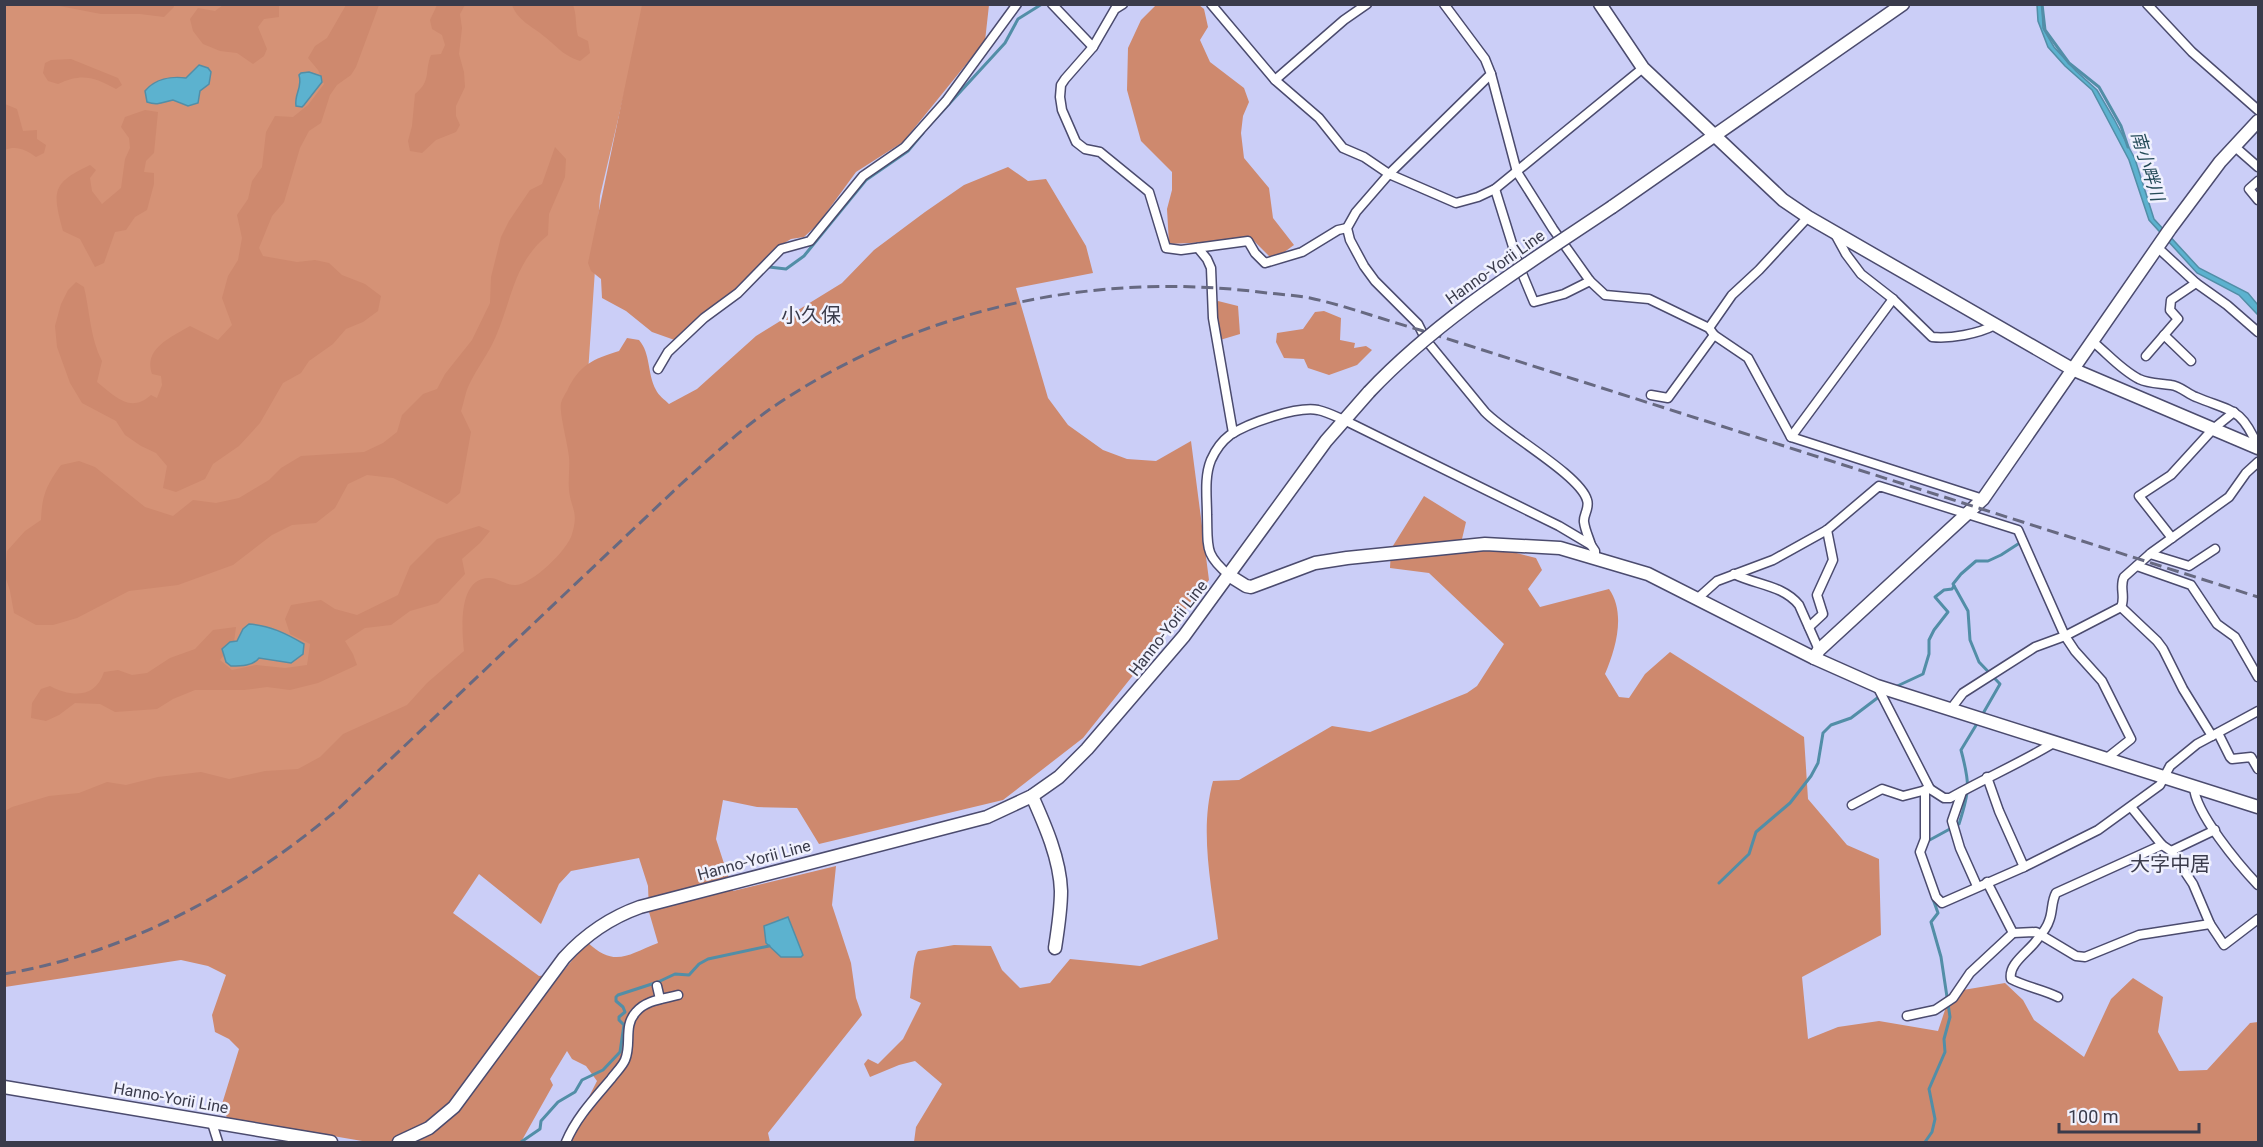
<svg xmlns="http://www.w3.org/2000/svg" width="2263" height="1147" font-family="Roboto,'Noto Sans JP',sans-serif">
<style>
.green{fill:#d59276}
.forest{fill:#ce896e;fill-rule:evenodd}
.water{fill:#5cb2cf;stroke:#528ea7;stroke-width:1.5}
.lines{fill:none;stroke-linecap:round;stroke-linejoin:round}
.stream{stroke:#528ea7;stroke-width:3}
.street-casing{stroke:#4b4b6e;stroke-width:11}
.secondary-casing{stroke:#4b4b6e;stroke-width:15}
.primary-casing{stroke:#4b4b6e;stroke-width:15}
.street{stroke:#fff;stroke-width:8}
.secondary{stroke:#fff;stroke-width:12}
.primary{stroke:#fff;stroke-width:12}
.rail{stroke:#676981;stroke-width:3;stroke-dasharray:12 6;stroke-linecap:butt}
.primary-bridge-casing{stroke:#4b4b6e;stroke-width:15;stroke-linecap:butt}
.primary-bridge{stroke:#fff;stroke-width:12}
.labels{text-anchor:middle;dominant-baseline:central;stroke-width:5;stroke-linejoin:round;paint-order:stroke}
.street-label{font-size:16px;fill:#3a3b4b;stroke:#f0f1fe}
.water-label{font-size:18px;font-style:italic;fill:#244b58;stroke:#f0f1fe}
.quarter-label{font-size:20px;fill:#3a3b4b;stroke:#f0f1fe}
</style>
<rect width="100%" height="100%" fill="#cbcef7"/>
<polygon class="green" points="4,5 645,5 600,196 576,550 316,798 5,843"/>
<g class="forest">
<polygon points="173,4 174,7 164,17 140,14 101,14 54,5"/>
<polygon points="279,5 279,17 264,19 258,27 267,49 264,56 253,64 237,53 220,51 203,44 193,31 190,19 198,8 215,11 223,5"/>
<path d="M346,5H379L356,67L351,75L337,85L330,95L321,123L309,131L300,148L284,202L272,216L259,248L263,256L297,262L315,260L329,263L342,275L365,284L381,296L378,311L363,322L346,329L333,344L309,361L301,373L283,383L260,423L239,446L213,464L205,479L176,492L163,488L167,466L156,453L141,446L125,435L116,421L82,403L70,383L57,347L55,326L61,304L68,290L76,282L84,287C90,312 90,338 102,361L97,382C115,396 130,414 151,395L157,398L162,385L161,376L152,374C143,348 172,337 190,326L218,340L232,325L222,298L228,276L238,260L242,238L237,215L248,199L252,181L262,167L266,132L275,116L293,117L308,105L324,84L318,70L308,58L315,46L327,38Z"/>
<path d="M437,5H465L460,14L462,28L459,54L464,72L465,87L456,106V116L460,125L456,132L436,140L422,153L410,151L408,141L412,126L415,94C432,80 424,72 431,55L441,54L445,45L442,35L432,29L430,20Z"/>
<path d="M512,5H573C577,15 575,25 578,36L588,41L590,53L580,61C561,54 559,48 545,37C532,26 518,21 512,5Z"/>
<polygon points="642,5 989,5 985,41 903,142 856,172 818,224 804,237 791,239 774,249 683,343 652,332 626,311 602,298 601,279 591,271 588,263"/>
<polygon points="1156,5 1199,5 1204,9 1208,27 1200,40 1210,62 1244,88 1249,102 1243,116 1241,133 1244,158 1269,188 1273,218 1294,245 1283,253 1271,258 1253,240 1169,244 1167,209 1172,190 1172,172 1141,141 1127,90 1128,48 1141,20"/>
<path d="M71,59L118,78L122,85L116,89C94,77 82,73 58,84L48,81L43,73L45,63L51,60Z"/>
<path d="M5,104L17,109L23,131L37,130V139L46,145L44,153L36,157C27,150 16,145 5,150Z"/>
<path d="M145,110L158,112L154,153L146,161L144,172L154,173V184L147,210L135,217L126,230L115,232L104,263L95,267L80,239L63,231C52,191 52,183 90,165L96,170L90,178L92,191L102,204L121,188L125,159L130,148L129,138L121,127L125,117Z"/>
<path d="M555,147L566,159L565,177L549,214L548,235C514,262 512,299 496,336C489,353 477,368 469,385C465,393 464,403 461,411L471,432L460,493L447,504L393,478L367,475L348,484L335,508L316,523L292,525L272,535L233,565L178,585L129,591L77,618L53,625H36L14,613L10,591L5,576L7,551L25,531L41,520C42,495 46,486 61,465L79,461L95,467L145,507L173,516L193,500L216,503L239,498L269,480L281,468L301,456L364,452L383,443L397,432L402,415L423,394L437,389L445,374L472,340L490,303L491,277L501,237L509,221L530,190L542,184Z"/>
<path d="M1008,167L1028,181L1046,179L1086,246L1093,273L1016,288L1048,398L1068,425L1103,450L1127,459L1156,461L1191,441L1209,580L1083,738L1003,800L819,844L797,808L757,807L723,800L716,839L733,891L836,866L832,905L851,963L856,998L862,1015L768,1133L770,1142H566L597,1081L586,1066L572,1059L567,1051L550,1079L553,1085L521,1142H368L227,1118L222,1104L239,1049L229,1039L215,1032L212,1015L226,975L208,966L181,960L5,987V811L12,807L49,796L79,793L107,782L126,785L158,777L201,772L229,779L265,771L298,769L320,757L343,734L407,705L427,683L464,651C462,631 457,577 490,578C499,578 506,586 516,585C532,584 568,550 572,534C579,511 571,509 569,490C568,479 570,468 569,457C568,445 559,413 561,403C562,399 565,394 567,391C579,365 593,359 619,351L627,338L639,340C651,354 647,373 656,390C658,395 665,400 669,404L697,389L756,336L842,283L874,250L925,212L964,185ZM639,858L648,886L649,912L658,943C627,955 615,968 587,942L561,974L539,976L453,913L479,874L541,924L559,884L571,871Z"/>
<polygon points="1218,301 1238,306 1240,334 1220,340 1214,305"/>
<polygon points="1324,311 1341,318 1340,340 1355,343 1354,348 1366,346 1372,350 1357,365 1329,375 1308,368 1304,359 1284,358 1276,342 1277,333 1303,329 1315,312"/>
<path d="M1424,496L1466,522L1462,539L1536,558L1542,570L1528,589L1540,607L1609,589C1626,613 1616,648 1605,674L1619,697L1629,698L1645,674L1670,652L1804,737L1808,799L1847,845L1879,859L1881,935L1802,977L1808,1039L1838,1027L1879,1021L1938,1031L1951,992L2005,983L2023,1000L2034,1020L2084,1057L2111,999L2133,978L2163,997L2158,1032L2179,1071L2207,1070L2250,1023L2258,1022V1142H914L916,1127L942,1084L915,1061L899,1065L870,1077L864,1064L868,1059L878,1064L903,1039L921,1003L910,998C912,987 913,957 918,951L954,945L991,946L1002,970L1020,988L1050,983L1070,959L1140,966L1218,939C1212,887 1199,832 1213,781L1239,780L1332,726L1370,732L1467,693L1477,686L1504,644L1429,573L1390,568L1391,549Z"/>
<path d="M479,526L490,531L480,543L462,559L465,574L438,603L410,611L391,625L365,628L345,641L353,654L357,665L318,683L290,690L267,687L244,690H195L173,699L157,709L115,712L100,704L75,703L59,715L46,721L31,718L32,703L41,689L50,686C71,697 95,699 104,672L118,670L132,675L147,673L170,658L195,649L213,630L236,627L234,642L220,660L232,670L256,665L285,668L307,665L310,644L290,634L285,619L291,605L321,600L335,609L357,615L398,595L410,566L437,539Z"/>
</g>
<g class="water">
<polygon points="2037,5 2042,5 2043,28 2054,47 2076,71 2097,90 2114,119 2135,159 2154,219 2199,268 2248,293 2258,305 2258,315 2239,295 2197,273 2149,220 2129,160 2092,90 2065,66 2048,47 2038,21"/>
<path d="M199,65L208,68L211,72L209,84L200,91L198,103L188,106L173,100C163,102 158,106 147,102L145,91C155,79 171,76 186,78Z"/>
<path d="M309,72L321,76L322,82L304,105L302,107L296,106C294,94 303,87 299,75L301,73Z"/>
<path d="M249,624C269,625 287,634 304,644L303,654L291,663L259,658C253,666 241,666 231,666L226,662L222,649L230,642L237,641L243,629Z"/>
<polygon points="788,917 803,955 801,957 781,957 766,943 764,926"/>
</g>
<g class="lines">
<g class="stream">
<polyline points="2042,4 2045,30 2069,63 2099,87 2121,126 2128,147"/>
<polyline points="927,128 1005,43 1018,19 1042,4"/>
<polyline points="769,267 786,269 804,256 866,180 908,151 923,133"/>
<polyline points="1893,688 1923,674 1929,654 1929,640 1934,630 1948,612 1935,597 1944,590 1952,589 1954,586"/>
<polyline points="1981,717 2000,684 1979,662 1970,640 1968,611 1953,584 1961,574 1976,561 1988,561 2001,555 2018,544"/>
<path d="M1926,842L1959,824C1970,790 1970,784 1961,750L1978,722"/>
<polyline points="1719,883 1749,854 1756,832 1790,803 1811,776 1818,763 1823,733 1831,725 1851,718 1880,696"/>
<polyline points="521,1142 540,1129 541,1121 558,1102 575,1092 582,1080 603,1070 620,1052 624,1025 619,1020 619,1017 625,1012 623,1007 616,1001 616,997 618,995 658,982 675,974 689,975 699,964 708,959 769,946"/>
<polyline points="1925,1142 1932,1132 1935,1119 1929,1089 1945,1052 1944,1039 1950,1017 1941,957 1931,922 1938,913 1933,899"/>
</g>
<g class="street-casing">
<g id="street">
<polyline points="1052,4 1093,47"/>
<polyline points="1123,4 1115,9 1093,47 1065,79 1061,85 1060,97 1062,110 1076,142 1085,149 1100,152 1149,192 1166,248 1181,250 1248,241 1255,253 1265,263 1302,252 1338,230 1347,228"/>
<polyline points="1211,4 1275,80 1319,118 1343,148 1364,157 1389,174 1456,203 1478,197 1495,189 1643,68"/>
<path d="M1444,4L1485,59L1491,74L1389,174L1356,212L1347,228L1350,240L1364,266L1375,281L1418,324L1426,340L1485,412C1506,434 1580,475 1587,500C1590,508 1583,515 1584,522C1585,530 1589,538 1591,545"/>
<polyline points="2147,4 2192,52 2258,110"/>
<polyline points="1491,74 1517,172 1553,229 1590,281 1605,295 1649,299 1709,328 1714,335 1748,358 1791,437 1983,499"/>
<polyline points="1275,80 1344,20 1367,4"/>
<polyline points="2234,146 2258,167"/>
<polyline points="2258,181 2249,189 2258,200"/>
<polyline points="1495,189 1519,266 1534,302 1564,294 1590,281"/>
<path d="M1834,232L1846,254L1861,274L1893,299L1932,337C1950,339 1978,334 1995,325"/>
<polyline points="2157,247 2196,283 2227,305 2258,332"/>
<polyline points="1198,248 1207,259 1211,268 1213,318 1233,433"/>
<polyline points="1709,328 1732,295 1759,270 1808,217"/>
<polyline points="2164,335 2191,361"/>
<path d="M2092,341C2107,353 2121,370 2139,379C2150,384 2159,383 2171,385C2180,386 2188,394 2196,397C2232,412 2241,407 2258,447"/>
<polyline points="2146,356 2178,319 2170,310 2171,300 2196,283"/>
<polyline points="658,369 668,352 704,318 738,293 781,249 810,241 863,176 905,147 946,101 1017,4"/>
<polyline points="1651,395 1668,398 1714,335"/>
<polyline points="1791,437 1893,299"/>
<polyline points="2172,538 2139,496 2171,475 2213,429 2234,412"/>
<polyline points="2150,554 2189,566 2215,549"/>
<polyline points="2137,566 2191,585 2217,624 2235,637 2258,677"/>
<path d="M1734,574C1756,585 1783,585 1799,605L1819,650"/>
<path d="M1230,576C1204,554 1208,548 1207,515C1207,498 1204,477 1211,460C1215,451 1222,441 1230,435C1248,423 1297,406 1318,410C1327,412 1335,416 1344,420L1559,526L1591,545L1595,551V557"/>
<polyline points="1698,598 1717,581 1773,560 1827,530 1879,486 2018,530 2065,636 2075,651 2102,681 2131,739 2107,758"/>
<polyline points="2121,607 2157,641 2163,649 2183,689 2212,736"/>
<polyline points="1809,627 1823,614 1817,595 1833,560 1827,530"/>
<polyline points="1877,686 1930,789"/>
<path d="M1950,710L1963,693L2035,647L2065,636L2121,607C2126,597 2119,587 2124,577L2151,553L2229,497L2246,473L2258,462"/>
<polyline points="2218,733 2230,757 2232,759 2251,757 2258,769"/>
<polyline points="1987,777 1999,811 2024,867"/>
<path d="M2194,787C2195,813 2240,866 2258,885"/>
<polyline points="1925,790 1925,839 1920,852 1936,897 1942,903 2024,867 2098,830 2160,785 2170,766 2197,744 2258,711"/>
<polyline points="1962,792 1952,821 1960,848 1977,886"/>
<path d="M1852,805L1882,789L1903,796L1930,789L1944,798H1950C1985,778 2021,763 2055,742"/>
<polyline points="2131,807 2162,845 2171,851 2193,884 2210,924 2224,945 2258,919"/>
<polyline points="2171,851 2215,830"/>
<polyline points="2013,933 2036,932 2076,956 2085,957 2139,935 2210,924"/>
<polyline points="657,986 660,999"/>
<path d="M2058,997C2042,989 2026,987 2011,979C2008,964 2028,952 2036,941C2041,935 2047,928 2049,921C2053,912 2051,902 2056,893L2162,845"/>
<polyline points="1907,1016 1935,1010 1953,998 1970,973 2013,933 1987,882"/>
<polyline points="212,1123 218,1142"/>
<path d="M566,1142C576,1118 594,1099 611,1079C615,1073 622,1067 625,1060C632,1044 623,1026 636,1012C646,1000 663,999 678,995"/>
</g>
</g>
<g class="secondary-casing">
<g id="secondary">
<polyline points="1600,4 1643,68 1783,200 1808,217 2072,369 2258,448"/>
<polyline points="1230,576 1246,586 1251,587 1315,563 1347,558 1485,544 1560,548 1648,574 1814,658 1877,686 2258,807"/>
<polyline points="1814,658 1819,650 1983,499 2170,229 2220,162 2258,121"/>
<path d="M1032,796C1045,825 1060,859 1061,891C1061,910 1058,929 1055,948"/>
</g>
</g>
<g class="primary-casing">
<g id="primary">
<polyline points="1612,207 1903,4"/>
<polyline points="4,1087 331,1142"/>
<path d="M399,1142L429,1128L454,1107L564,958C586,934 609,918 640,907L987,817L1032,796L1059,777L1087,749L1184,636L1326,441L1369,392"/>
</g>
</g>
<use href="#street" class="street"/>
<use href="#secondary" class="secondary"/>
<use href="#primary" class="primary"/>
<path class="rail" d="M4,974C129,953 242,890 337,810C414,737 492,663 569,590C606,555 643,520 680,485C710,458 740,430 773,407C916,310 1089,271 1259,292C1276,294 1293,295 1310,298C1347,306 1384,320 1420,330L2258,597"/>
<g class="primary-bridge-casing">
<path id="primary-bridge" d="M1369,392C1439,318 1527,264 1612,207"/>
</g>
<use href="#primary-bridge" class="primary-bridge"/>
</g>
<g class="labels">
<g class="street-label">
<text transform="translate(1495 267) rotate(-35)">Hanno-Yorii Line</text>
<text transform="translate(1168 628) rotate(-52)">Hanno-Yorii Line</text>
<text transform="translate(754 860) rotate(-15)">Hanno-Yorii Line</text>
<text transform="translate(171 1098) rotate(10)">Hanno-Yorii Line</text>
</g>
<g class="water-label">
<text transform="translate(2148 166) rotate(73)">南小畔川</text>
</g>
<g class="quarter-label">
<text x="811" y="315">小久保</text>
<text x="2170" y="864">大字中居</text>
</g>
</g>
<rect width="2263" height="1147" fill="none" stroke="#3a3b4b" stroke-width="12"/>
<path d="M2059 1123v9h140v-9" fill="none" stroke="#3a3b4b" stroke-width="3"/>
<text x="2068" y="1123" font-size="18" fill="#3a3b4b" stroke="#f0f1fe" stroke-width="4.5" paint-order="stroke">100 m</text>
</svg>
